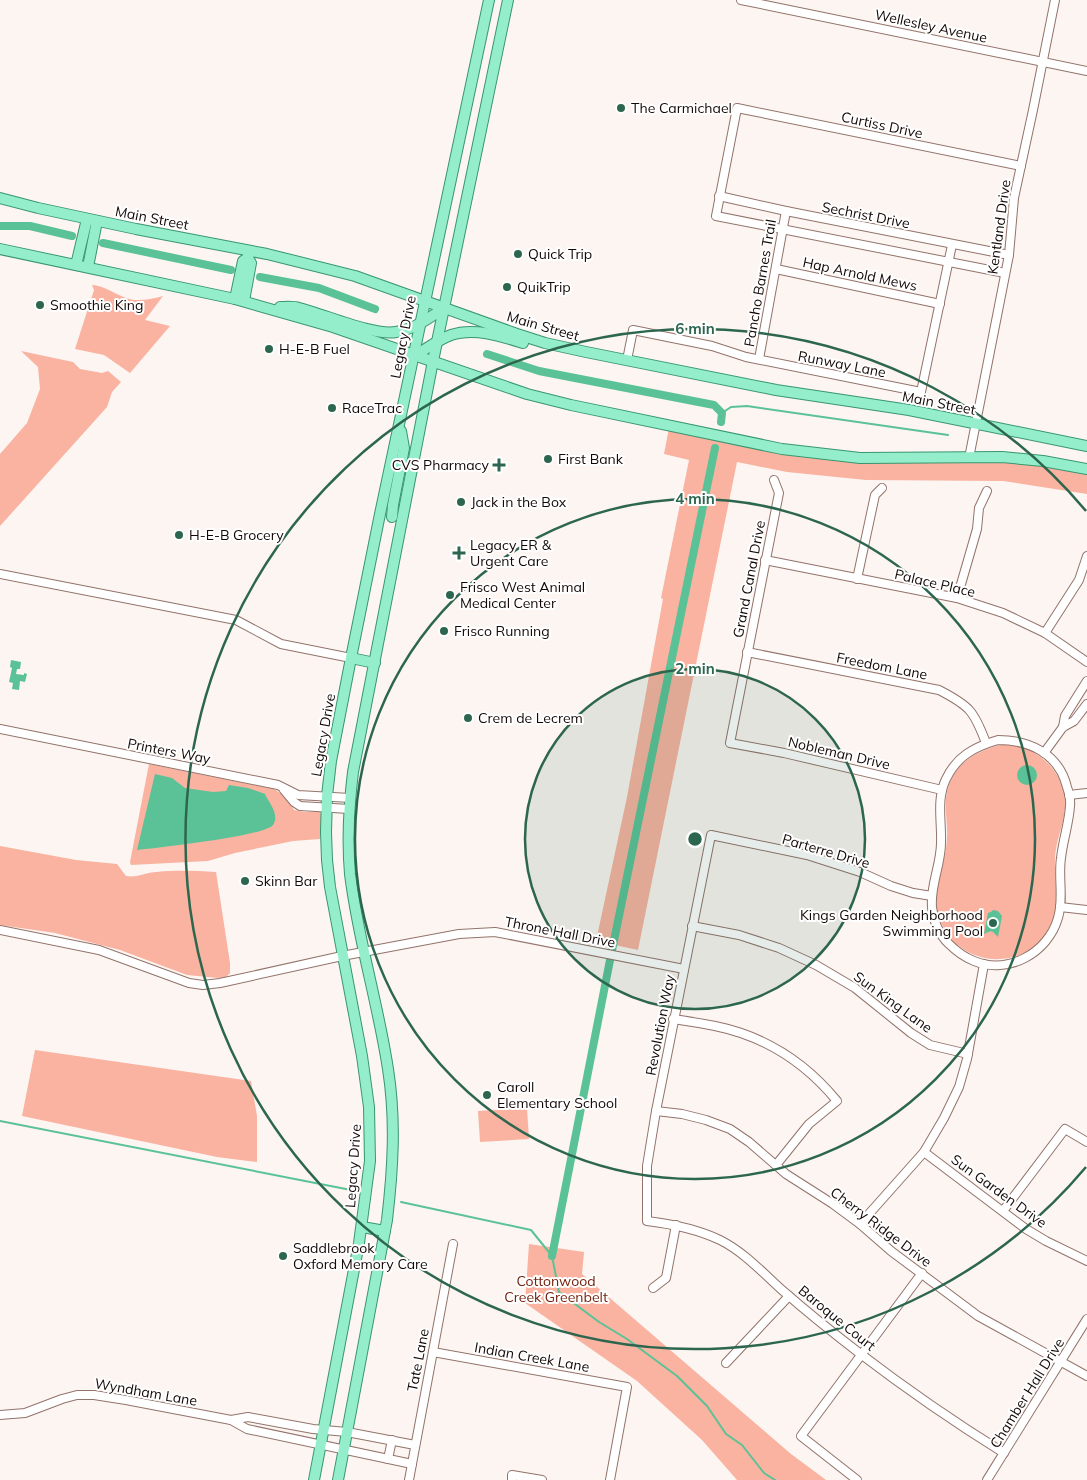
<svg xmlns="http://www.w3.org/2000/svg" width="1087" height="1480" font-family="Mulish,sans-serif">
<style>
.green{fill:#f9b3a0}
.water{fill:#5ac296}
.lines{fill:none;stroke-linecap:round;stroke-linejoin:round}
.stream{stroke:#5ac296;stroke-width:2}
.canal{stroke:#5ac296;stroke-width:8}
.minor-casing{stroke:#93736a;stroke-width:10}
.major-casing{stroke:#389670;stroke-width:12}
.minor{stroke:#fff;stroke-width:8}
.major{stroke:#94eecb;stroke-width:10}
.ring{fill:none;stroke:#2d664e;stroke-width:2.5}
.poi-dot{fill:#2d664e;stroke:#fff;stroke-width:2}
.labels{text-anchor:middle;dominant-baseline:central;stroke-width:4;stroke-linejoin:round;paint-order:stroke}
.street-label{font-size:14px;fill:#130806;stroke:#fff}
.poi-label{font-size:14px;fill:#130806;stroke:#fff;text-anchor:start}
.park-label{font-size:14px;fill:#73220c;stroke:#fff}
.centre{fill:#2d664e;stroke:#fff;stroke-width:2.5}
.ring-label{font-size:15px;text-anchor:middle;font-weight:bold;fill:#2d664e;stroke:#fff;stroke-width:4;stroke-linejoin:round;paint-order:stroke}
</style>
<rect width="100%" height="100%" fill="#fcf5f2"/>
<g class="green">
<path d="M92,285C109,286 122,301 139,300C147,300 156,298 163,296L145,320L170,326L130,373L104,355L75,349L94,290Z"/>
<polygon points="21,351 73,362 80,369 102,373 108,371 121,382 112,392 107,407 0,526 0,454 27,423 40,389 38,367"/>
<polygon points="669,428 791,453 986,460 1023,464 1087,473 1087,494 1003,481 866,480 787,472 737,462 638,950 596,941 627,797 663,599 661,598 689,460 664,454"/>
<path d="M1000,745C1008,745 1015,745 1023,748C1047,755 1068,781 1065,808C1064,825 1055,842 1055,860C1054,884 1062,912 1047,934C1027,962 987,967 960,947C955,944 952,941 949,937C943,928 937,916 936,905C936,882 946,861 947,838C948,819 942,800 950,782C960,760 978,751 1000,745Z"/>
<path d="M149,764L274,789C283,794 289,800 294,810L304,812H320L323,820L320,839L293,841L235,853L208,861L131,865L130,862Z"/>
<path d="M0,846L76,860L117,864L126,876C139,878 145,872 157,872C176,870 196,871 216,872L230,963V973L226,977L218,978L187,975L120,950L55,933L0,925Z"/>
<polygon points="35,1050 251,1081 257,1116 257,1162 217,1157 22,1116"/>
<polygon points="527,1108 529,1139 480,1142 478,1111"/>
<polygon points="529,1244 584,1252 582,1274 791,1454 826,1480 737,1480 702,1440 637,1381 525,1303"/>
</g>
<g class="water">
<polygon points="11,660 21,662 20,669 17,669 16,674 24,675 24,673 27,674 25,682 20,681 19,690 12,689 13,683 9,682 12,668 10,667"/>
<circle cx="1027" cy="775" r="10"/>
<path d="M155,774L172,778L185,788L213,792L226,791L229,785L248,788L265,794C269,803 280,814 273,825C265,836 157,848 137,850Z"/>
<path d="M993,910L998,911L1002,916L998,937C991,930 993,930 984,934L988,913L991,912Z"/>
</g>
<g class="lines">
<g class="stream">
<polyline points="722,413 731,407 747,406 948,435"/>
<polyline points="0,1121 351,1190"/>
<polyline points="401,1202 531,1230 552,1256 559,1292 599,1322 627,1339 677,1376 707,1406 726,1434 742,1445 764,1473 775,1480"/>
</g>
<g class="canal">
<polyline points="0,226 30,226 72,236"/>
<polyline points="103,243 231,270"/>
<polyline points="260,277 319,288 375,309"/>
<polyline points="487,354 539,371 714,405 722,413 721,422"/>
<polyline points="552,1256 611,955 715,448"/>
</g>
<g class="minor-casing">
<g id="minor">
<polyline points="741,0 1087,71"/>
<polyline points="719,196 786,211 1009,255"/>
<polyline points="776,269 940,304"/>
<polyline points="1005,273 716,216 737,108 1021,166"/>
<polyline points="759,359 786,211"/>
<polyline points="627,360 633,330 712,346 746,357 921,392 952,245"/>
<polyline points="969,458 1009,255 1014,198 1033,110 1055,0"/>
<polyline points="774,480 779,493 730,743 784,753 942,790"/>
<polyline points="765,560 957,598 1003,613 1045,633 1087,662"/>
<polyline points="0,574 236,620 281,644 351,658"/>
<polyline points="857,579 875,495 882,488"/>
<polyline points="957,598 977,529 979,508 987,491"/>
<polyline points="1045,633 1079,580 1087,556"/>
<path d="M747,652L939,690C970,706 974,711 986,743"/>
<polyline points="1063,727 1065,716 1087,681"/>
<polyline points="0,729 278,785 298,795 350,798"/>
<path d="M998,740C1030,740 1059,754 1067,787C1069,793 1071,799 1070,806C1069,823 1063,840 1061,858C1058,878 1064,899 1058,918C1048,953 1008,975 974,961C964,957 956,951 949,944C939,935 933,920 932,907C930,885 941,865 941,843C942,823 936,799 946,779C957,756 974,747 998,740Z"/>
<polyline points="1044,753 1063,727 1074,721 1087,704"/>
<polyline points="284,790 294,802 300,806 349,809"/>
<polyline points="1069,795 1087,793"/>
<path d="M932,896L913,893L891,886L860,872L807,855L711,835L656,1111L647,1166V1221C672,1224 697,1229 720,1240C744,1252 762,1272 782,1290C806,1311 832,1332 858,1352C905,1388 954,1422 1004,1453"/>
<polyline points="1060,907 1087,910"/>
<polyline points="692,926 739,935 779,948 816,965 855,988 911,1033 930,1045 968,1054"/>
<polyline points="0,930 99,950 189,983 203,985 220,983 342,956 459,934 495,932 684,969"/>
<path d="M673,1019C687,1021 701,1023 715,1026C764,1036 805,1062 837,1101L809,1124L776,1165"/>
<polyline points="656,1111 682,1114 706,1120 730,1129 749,1142 786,1174 833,1204 860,1224 891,1251 978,1316 1087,1376"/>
<polyline points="924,1152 1026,1229 1046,1241 1087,1261"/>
<polyline points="1003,1211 1065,1129 1087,1142"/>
<polyline points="860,1224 924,1152 944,1118 959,1087 967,1059 984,964"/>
<polyline points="653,1288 666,1278 676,1225"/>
<polyline points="433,1352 627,1387 610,1480"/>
<polyline points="726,1363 789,1296"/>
<polyline points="0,1415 25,1413 62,1399 77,1395 94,1395 126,1400 231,1420 247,1429 412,1464"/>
<polyline points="231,1420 248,1417 313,1429 347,1432 415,1445"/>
<polyline points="388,1459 392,1440"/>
<polyline points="409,1480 453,1244"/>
<polyline points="512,1480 512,1475 542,1480"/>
<polyline points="857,1480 801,1436 922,1273"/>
<polyline points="987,1480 1087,1319"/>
</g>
</g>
<g class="major-casing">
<g id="major">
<polyline points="0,198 38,208 136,229 267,254 355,276 517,334 545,343 586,352 776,390 909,410 1087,446"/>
<polyline points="0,249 235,299 333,327 527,394 571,405 782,449 860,458 1002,457 1043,461 1087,469"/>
<polyline points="76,265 87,219"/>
<polyline points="88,267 97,221"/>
<polyline points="235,299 243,261 248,258"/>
<polyline points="244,301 251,263 248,258 249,251"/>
<path d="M280,307C286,307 293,306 299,308C324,314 373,336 396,332C415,329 429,318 444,308"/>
<path d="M414,356C425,350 439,339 451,335C474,327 501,336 523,343"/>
<polyline points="392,517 393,505 404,448 401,431"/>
<polyline points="351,658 375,663"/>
<polyline points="362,1227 385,1231"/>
<polyline points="314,1480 359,1243 370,1161 369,1107 362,1056 330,887 327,860 326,832 327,796 331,761 351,658 380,514 489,0"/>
<path d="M338,1480L387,1220C393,1169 396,1120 388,1069C378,1003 358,940 350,874C347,840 349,805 353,772L433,361L508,0"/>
</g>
</g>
<use href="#minor" class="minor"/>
<use href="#major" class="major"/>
</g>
<circle cx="695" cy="839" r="170" fill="#2d664e" fill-opacity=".12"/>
<g class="ring">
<circle cx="695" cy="839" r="170"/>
<circle cx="695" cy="839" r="340"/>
<path d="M1086 1167A510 510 0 1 1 1086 511"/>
</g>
<g class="poi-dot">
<circle cx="621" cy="108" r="5"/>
<circle cx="518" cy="254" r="5"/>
<circle cx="507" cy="287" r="5"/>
<circle cx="40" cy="305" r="5"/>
<circle cx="269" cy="349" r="5"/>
<circle cx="332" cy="408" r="5"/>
<circle cx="548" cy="459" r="5"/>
<path d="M496.5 457.5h5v5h5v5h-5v5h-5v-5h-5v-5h5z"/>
<circle cx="461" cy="502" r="5"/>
<circle cx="179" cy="535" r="5"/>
<path d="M456.5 545.5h5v5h5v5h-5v5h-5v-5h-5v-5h5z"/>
<circle cx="450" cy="595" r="5"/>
<circle cx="444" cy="631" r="5"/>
<circle cx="468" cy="718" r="5"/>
<circle cx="245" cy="881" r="5"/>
<circle cx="993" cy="923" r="5"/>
<circle cx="487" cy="1095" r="5"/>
<circle cx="283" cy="1256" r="5"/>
</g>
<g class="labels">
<g class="street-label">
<text transform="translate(931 26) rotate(12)">Wellesley Avenue</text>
<text transform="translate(882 125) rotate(12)">Curtiss Drive</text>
<text transform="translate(866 215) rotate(11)">Sechrist Drive</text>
<text transform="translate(152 218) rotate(11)">Main Street</text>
<text transform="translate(999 227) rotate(-82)">Kentland Drive</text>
<text transform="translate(860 274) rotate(12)">Hap Arnold Mews</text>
<text transform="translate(760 283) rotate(-80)">Pancho Barnes Trail</text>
<text transform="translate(543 326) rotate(16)">Main Street</text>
<text transform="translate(403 337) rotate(-79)">Legacy Drive</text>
<text transform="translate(842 364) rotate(11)">Runway Lane</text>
<text transform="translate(939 403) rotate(11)">Main Street</text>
<text transform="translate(749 579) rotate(-79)">Grand Canal Drive</text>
<text transform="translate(935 583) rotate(13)">Palace Place</text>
<text transform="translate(882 666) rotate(11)">Freedom Lane</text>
<text transform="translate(323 735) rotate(-80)">Legacy Drive</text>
<text transform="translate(169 751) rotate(11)">Printers Way</text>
<text transform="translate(839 753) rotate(13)">Nobleman Drive</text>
<text transform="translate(826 851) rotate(16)">Parterre Drive</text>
<text transform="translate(560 932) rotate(11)">Throne Hall Drive</text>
<text transform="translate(893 1002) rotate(36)">Sun King Lane</text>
<text transform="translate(660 1025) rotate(-79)">Revolution Way</text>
<text transform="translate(353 1166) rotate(-86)">Legacy Drive</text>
<text transform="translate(999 1191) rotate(36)">Sun Garden Drive</text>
<text transform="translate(881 1227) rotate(37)">Cherry Ridge Drive</text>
<text transform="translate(837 1318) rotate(39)">Baroque Court</text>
<text transform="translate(532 1357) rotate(10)">Indian Creek Lane</text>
<text transform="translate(418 1360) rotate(-79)">Tate Lane</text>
<text transform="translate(146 1392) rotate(10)">Wyndham Lane</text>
<text transform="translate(1027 1393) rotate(-58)">Chamber Hall Drive</text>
</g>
<g class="poi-label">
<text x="631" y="108">The Carmichael</text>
<text x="528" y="254">Quick Trip</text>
<text x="517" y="287">QuikTrip</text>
<text x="50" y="305">Smoothie King</text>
<text x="279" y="349">H-E-B Fuel</text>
<text x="342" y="408">RaceTrac</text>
<text x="558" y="459">First Bank</text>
<text x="489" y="465" text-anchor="end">CVS Pharmacy</text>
<text x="471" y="502">Jack in the Box</text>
<text x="189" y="535">H-E-B Grocery</text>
<text x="470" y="545">Legacy ER &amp;<tspan x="470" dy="16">Urgent Care</tspan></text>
<text x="460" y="587">Frisco West Animal<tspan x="460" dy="16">Medical Center</tspan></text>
<text x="454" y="631">Frisco Running</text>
<text x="478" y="718">Crem de Lecrem</text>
<text x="255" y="881">Skinn Bar</text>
<text x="983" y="915" text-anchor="end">Kings Garden Neighborhood<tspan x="983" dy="16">Swimming Pool</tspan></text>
<text x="497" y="1087">Caroll<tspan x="497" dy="16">Elementary School</tspan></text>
<text x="293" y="1248">Saddlebrook<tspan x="293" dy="16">Oxford Memory Care</tspan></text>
</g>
<g class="park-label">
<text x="556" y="1281">Cottonwood<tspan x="556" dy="16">Creek Greenbelt</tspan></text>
</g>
</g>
<circle cx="695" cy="839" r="8" class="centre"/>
<g class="ring-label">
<text x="695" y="334">6 min</text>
<text x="695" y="504">4 min</text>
<text x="695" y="674">2 min</text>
</g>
</svg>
